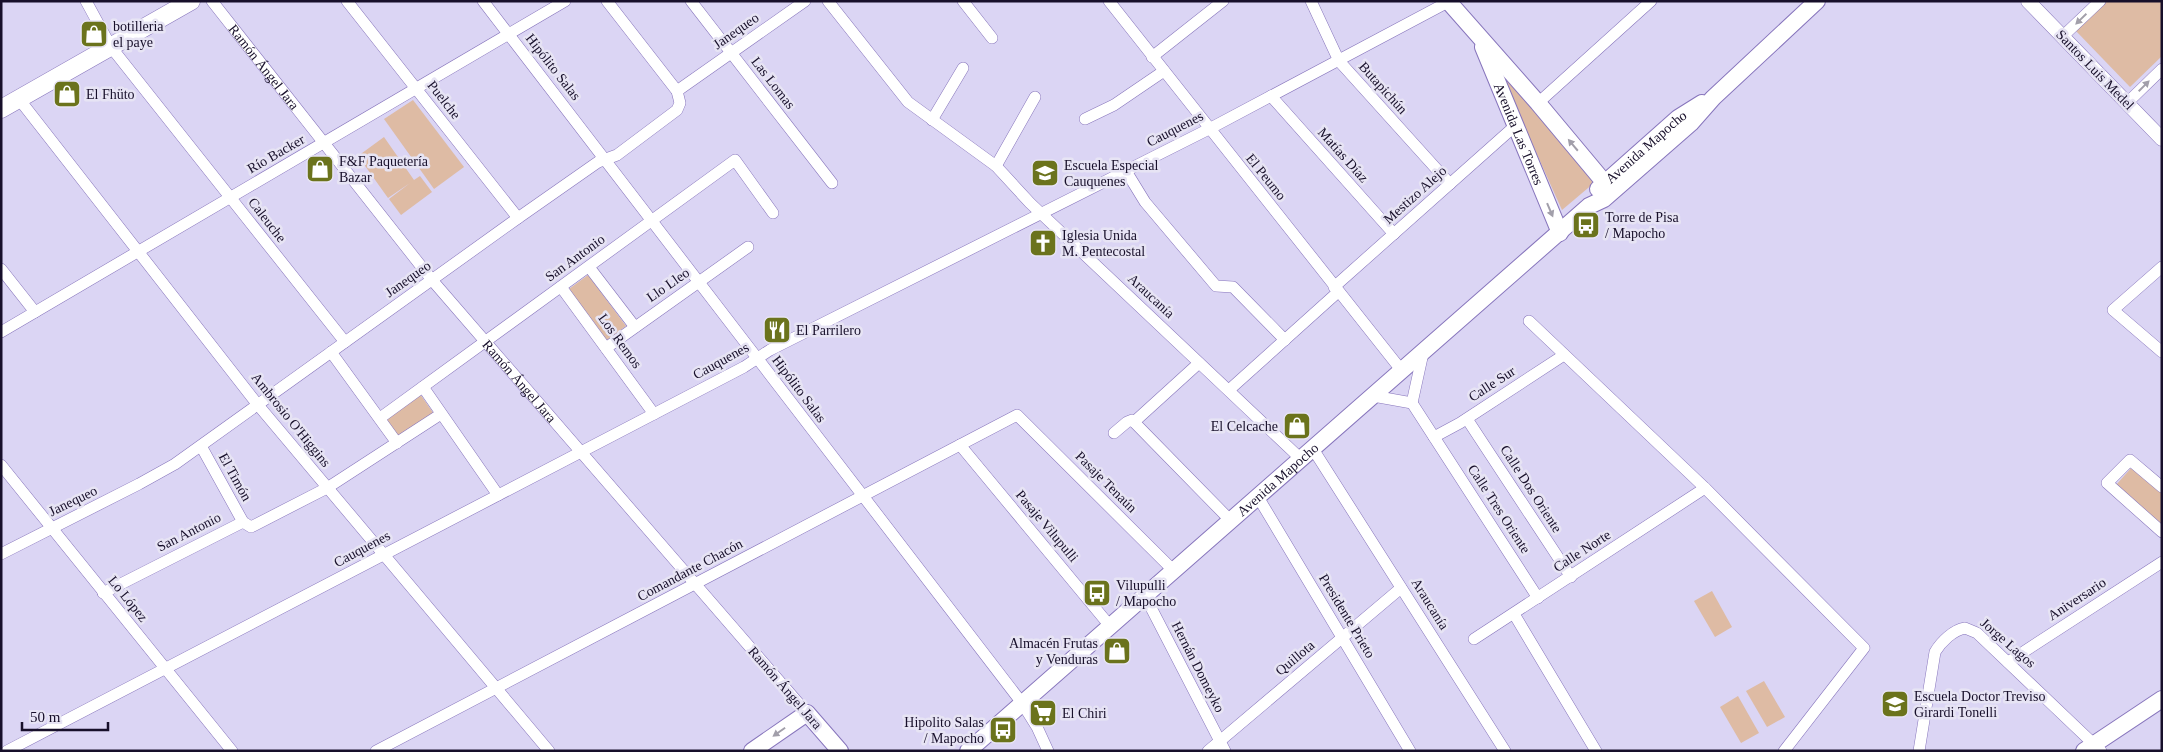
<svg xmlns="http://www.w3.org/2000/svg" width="2163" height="752" font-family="'Times New Roman',serif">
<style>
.green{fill:#debba4}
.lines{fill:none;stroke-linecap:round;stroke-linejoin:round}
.minor-casing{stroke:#8775bc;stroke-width:12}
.tertiary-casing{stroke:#8775bc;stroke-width:15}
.secondary-casing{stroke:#8775bc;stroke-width:18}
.primary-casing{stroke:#8775bc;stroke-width:19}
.minor{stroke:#fff;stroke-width:11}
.tertiary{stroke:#fff;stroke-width:14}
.secondary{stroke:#fff;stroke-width:16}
.primary{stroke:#fff;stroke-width:18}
.oneway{fill:#a29faa}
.labels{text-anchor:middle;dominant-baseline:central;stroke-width:5;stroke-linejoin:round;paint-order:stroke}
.poi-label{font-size:14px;fill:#170f2a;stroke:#e7e4f4;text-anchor:start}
.street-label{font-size:14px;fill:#170f2a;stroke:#e7e4f4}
</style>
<rect width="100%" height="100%" fill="#dbd5f4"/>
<g class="green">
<polygon points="2107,1 2162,1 2162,56 2130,87 2076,31"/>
<polygon points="1498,68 1594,183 1562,210"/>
<polygon points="413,100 464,167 434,189 384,119"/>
<polygon points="384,137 414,180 420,176 432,192 401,215 389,199 410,183 388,198 358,156"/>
<polygon points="588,275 626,326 607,340 569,289"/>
<polygon points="420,394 434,414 397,438 384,420"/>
<polygon points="2132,467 2162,493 2162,526 2116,485"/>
<polygon points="1712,591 1732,627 1715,637 1694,601"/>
<polygon points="1764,681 1785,717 1767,727 1746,691"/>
<polygon points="1738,696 1759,733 1741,743 1720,707"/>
</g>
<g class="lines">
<g class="minor-casing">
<g id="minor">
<polyline points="86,1 111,47 345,342"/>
<path id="s1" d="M212,1L432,280L807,713"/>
<polyline points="347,1 518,218"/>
<polyline points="483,1 1022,703 1037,727 1048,751"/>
<polyline points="691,1 832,183"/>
<polyline points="828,1 908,102 996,166 1030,203 1301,459"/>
<polyline points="963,1 992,38"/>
<polyline points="1109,1 1402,371"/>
<polyline points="1311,1 1339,61 1450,184"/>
<polyline points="2062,37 2100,1"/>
<polyline points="1152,57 1223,1"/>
<polyline points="677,91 805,1"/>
<polyline points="1271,96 1394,234"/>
<polyline points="19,99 258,405 549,751"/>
<polyline points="1538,103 1651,1"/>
<polyline points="2127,103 2162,69"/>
<polyline points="1085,119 1114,105 1164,71"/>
<polyline points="932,120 963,68"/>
<polyline points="996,166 1035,97"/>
<polyline points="1126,171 1145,202 1216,286 1233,287 1285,340"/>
<polyline points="589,267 635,327"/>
<polyline points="2162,267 2113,310 2162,352"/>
<polyline points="1,269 35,312"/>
<polyline points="561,287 654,414"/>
<polyline points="1334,287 1515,126"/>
<polyline points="1529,321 1705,488 1864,648 1784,751"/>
<polyline points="1,332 565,1"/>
<polyline points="606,348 748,247"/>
<polyline points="331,352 397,443"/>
<polyline points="423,387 498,495"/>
<polyline points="1229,390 1338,292"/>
<polyline points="1373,396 1412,403 1538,598"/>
<polyline points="1412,403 1423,353"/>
<polyline points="380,418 735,160 773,213"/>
<polyline points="1467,419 1571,577"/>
<polyline points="1134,422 1231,521"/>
<polyline points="1114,433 1127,422 1132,420 1134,422 1199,363"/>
<polyline points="1434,437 1460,423 1564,355"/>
<polyline points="960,445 1110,626"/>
<polyline points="201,446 243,522 251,527 327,488 441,414"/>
<polyline points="1313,449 1505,751"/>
<polyline points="1,465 232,751"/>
<polyline points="2162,487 2130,460 2107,483 2162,532"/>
<polyline points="1258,497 1410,751"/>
<polyline points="1,554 139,484 175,464 518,218 598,162 617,155 677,110 680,103 677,91 607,1"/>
<polyline points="103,593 243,522"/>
<polyline points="1145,596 1225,751"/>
<polyline points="1514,614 1596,751"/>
<polyline points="1474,639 1705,488"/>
<polyline points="2008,662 2162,562"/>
<polyline points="7,751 744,367 770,350 1209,129 1450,1"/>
<polyline points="376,751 1017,415 1174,571"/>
<polyline points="1208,751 1401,588"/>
<path d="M1919,751L1935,652C1941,642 1953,630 1965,628L1977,633L2101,751"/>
</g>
</g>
<g class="tertiary-casing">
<polyline id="tertiary" points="2028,1 2162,139"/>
</g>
<g class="secondary-casing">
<g id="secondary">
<polyline points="1448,1 1538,103 1604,182"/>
<path id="s2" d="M1483,47L1560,233"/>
<path id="s3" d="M1598,189L1678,118L1702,103"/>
<polyline points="752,751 807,713 840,751"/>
<path id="s4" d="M968,751L1589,206L1604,199L1691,123L1713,98L1817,1"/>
<polyline points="2084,751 2162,699"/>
</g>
</g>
<g class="primary-casing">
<polyline id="primary" points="1,109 191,1"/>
</g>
<use href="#minor" class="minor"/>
<use href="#tertiary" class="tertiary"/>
<use href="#secondary" class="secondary"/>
<use href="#primary" class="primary"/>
</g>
<defs><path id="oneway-solid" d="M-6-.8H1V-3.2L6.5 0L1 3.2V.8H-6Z" transform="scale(1.25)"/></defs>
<g class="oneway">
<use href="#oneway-solid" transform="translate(2081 19) rotate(136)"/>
<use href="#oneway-solid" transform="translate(2144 86) rotate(-45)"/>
<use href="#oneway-solid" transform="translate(1573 145) rotate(-130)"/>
<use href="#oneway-solid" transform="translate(1550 210) rotate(67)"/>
<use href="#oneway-solid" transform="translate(779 732) rotate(145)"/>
</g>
<defs>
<g id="shop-square" transform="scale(1.4375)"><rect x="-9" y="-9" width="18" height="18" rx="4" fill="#6b731c" stroke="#e7e4f4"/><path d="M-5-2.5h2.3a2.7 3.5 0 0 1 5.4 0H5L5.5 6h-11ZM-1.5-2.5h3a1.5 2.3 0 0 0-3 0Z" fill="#fff"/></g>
<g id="school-square" transform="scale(1.4375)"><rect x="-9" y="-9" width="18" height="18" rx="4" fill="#6b731c" stroke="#e7e4f4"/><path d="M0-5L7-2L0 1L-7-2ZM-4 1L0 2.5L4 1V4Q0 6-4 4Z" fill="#fff"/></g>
<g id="bus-square" transform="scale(1.4375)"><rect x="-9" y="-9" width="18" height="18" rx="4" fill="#6b731c" stroke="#e7e4f4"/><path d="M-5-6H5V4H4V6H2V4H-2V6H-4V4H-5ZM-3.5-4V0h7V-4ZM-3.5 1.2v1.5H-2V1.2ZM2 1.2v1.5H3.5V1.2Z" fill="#fff"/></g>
<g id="church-square" transform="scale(1.4375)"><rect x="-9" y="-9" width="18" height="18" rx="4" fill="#6b731c" stroke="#e7e4f4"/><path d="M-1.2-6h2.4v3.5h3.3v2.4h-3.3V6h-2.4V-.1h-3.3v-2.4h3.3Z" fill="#fff"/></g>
<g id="restaurant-square" transform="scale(1.4375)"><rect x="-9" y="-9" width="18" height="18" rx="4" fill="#6b731c" stroke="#e7e4f4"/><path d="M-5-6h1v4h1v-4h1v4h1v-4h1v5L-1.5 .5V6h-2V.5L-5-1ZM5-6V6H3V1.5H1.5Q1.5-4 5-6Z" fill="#fff"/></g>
<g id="supermarket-square" transform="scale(1.4375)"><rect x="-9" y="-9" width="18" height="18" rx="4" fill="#6b731c" stroke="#e7e4f4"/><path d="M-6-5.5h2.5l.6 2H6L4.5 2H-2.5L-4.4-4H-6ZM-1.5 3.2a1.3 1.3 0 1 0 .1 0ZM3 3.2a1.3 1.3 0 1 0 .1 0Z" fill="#fff"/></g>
</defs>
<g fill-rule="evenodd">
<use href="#shop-square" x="94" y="34"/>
<use href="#shop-square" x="67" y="94"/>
<use href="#shop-square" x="320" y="169"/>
<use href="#school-square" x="1045" y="173"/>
<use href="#bus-square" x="1586" y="225"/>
<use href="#church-square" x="1043" y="243"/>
<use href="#restaurant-square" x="777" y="330"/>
<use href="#shop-square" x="1297" y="426"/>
<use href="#bus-square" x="1097" y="593"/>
<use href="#shop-square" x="1117" y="651"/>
<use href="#school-square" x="1895" y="704"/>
<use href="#supermarket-square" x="1043" y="713"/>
<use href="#bus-square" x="1003" y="730"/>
</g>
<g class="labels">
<g class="poi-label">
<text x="113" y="26">botilleria<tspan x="113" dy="16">el paye</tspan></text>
<text x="86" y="94">El Fhüto</text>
<text x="339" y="161">F&amp;F Paquetería<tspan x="339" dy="16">Bazar</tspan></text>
<text x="1064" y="165">Escuela Especial<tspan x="1064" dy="16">Cauquenes</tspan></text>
<text x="1605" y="217">Torre de Pisa<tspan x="1605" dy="16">/ Mapocho</tspan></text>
<text x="1062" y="235">Iglesia Unida<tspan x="1062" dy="16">M. Pentecostal</tspan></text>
<text x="796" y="330">El Parrilero</text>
<text x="1278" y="426" text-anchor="end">El Celcache</text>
<text x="1116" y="585">Vilupulli<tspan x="1116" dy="16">/ Mapocho</tspan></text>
<text x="1098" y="643" text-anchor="end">Almacén Frutas<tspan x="1098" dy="16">y Venduras</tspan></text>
<text x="1914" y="696">Escuela Doctor Treviso<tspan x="1914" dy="16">Girardi Tonelli</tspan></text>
<text x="1062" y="713">El Chiri</text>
<text x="984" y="722" text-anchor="end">Hipolito Salas<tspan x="984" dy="16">/ Mapocho</tspan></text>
</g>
<g class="street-label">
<text transform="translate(736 31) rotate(-35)">Janequeo</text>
<text transform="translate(553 67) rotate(52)">Hipólito Salas</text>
<text stroke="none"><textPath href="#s1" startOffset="84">Ramón Ángel Jara</textPath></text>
<text transform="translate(2095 70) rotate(46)">Santos Luis Medel</text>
<text transform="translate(773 83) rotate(52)">Las Lomas</text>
<text transform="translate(1383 88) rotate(48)">Butapichún</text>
<text transform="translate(444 100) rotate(52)">Puelche</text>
<text transform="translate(1175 129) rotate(-27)">Cauquenes</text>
<text stroke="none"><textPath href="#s2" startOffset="94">Avenida Las Torres</textPath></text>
<text stroke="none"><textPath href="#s3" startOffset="64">Avenida Mapocho</textPath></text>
<text transform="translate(276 154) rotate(-30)">Río Backer</text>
<text transform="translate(1343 155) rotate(48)">Matías Díaz</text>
<text transform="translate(1266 177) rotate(51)">El Peumo</text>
<text transform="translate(1415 195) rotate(-42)">Mestizo Alejo</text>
<text transform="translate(267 220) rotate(52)">Caleuche</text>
<text transform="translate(575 258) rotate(-36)">San Antonio</text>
<text transform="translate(408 279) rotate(-35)">Janequeo</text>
<text transform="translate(668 285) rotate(-35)">Llo Lleo</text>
<text transform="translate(1151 296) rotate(43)">Araucanía</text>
<text transform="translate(620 341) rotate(54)">Los Remos</text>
<text transform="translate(721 361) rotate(-29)">Cauquenes</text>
<text stroke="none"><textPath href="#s1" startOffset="489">Ramón Ángel Jara</textPath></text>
<text transform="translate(1492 384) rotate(-33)">Calle Sur</text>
<text transform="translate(799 389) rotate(53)">Hipólito Salas</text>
<text transform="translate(291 420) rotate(51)">Ambrosio O'Higgins</text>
<text transform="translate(235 477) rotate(61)">El Timón</text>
<text stroke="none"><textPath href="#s4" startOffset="412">Avenida Mapocho</textPath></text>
<text transform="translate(1106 482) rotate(45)">Pasaje Tenaún</text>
<text transform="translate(1531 489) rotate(57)">Calle Dos Oriente</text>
<text transform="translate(73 501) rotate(-26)">Janequeo</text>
<text transform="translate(1499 509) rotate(57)">Calle Tres Oriente</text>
<text transform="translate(1047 526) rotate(50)">Pasaje Vilupulli</text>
<text transform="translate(189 532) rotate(-27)">San Antonio</text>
<text transform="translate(362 549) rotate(-28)">Cauquenes</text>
<text transform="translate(1582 551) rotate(-33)">Calle Norte</text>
<text transform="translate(690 570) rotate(-28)">Comandante Chacón</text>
<text transform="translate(128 599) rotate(51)">Lo López</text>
<text transform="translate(2077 599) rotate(-33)">Aniversario</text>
<text transform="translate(1430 604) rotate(58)">Araucanía</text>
<text transform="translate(1347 616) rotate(59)">Presidente Prieto</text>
<text transform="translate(2008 643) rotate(41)">Jorge Lagos</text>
<text transform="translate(1295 658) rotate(-40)">Quillota</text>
<text transform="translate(1198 667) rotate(63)">Hernán Domeyko</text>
<text transform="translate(785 688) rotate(49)">Ramón Ángel Jara</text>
</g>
</g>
<rect width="2163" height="752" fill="none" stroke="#170f2a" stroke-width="5"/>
<path d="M22 722v8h86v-8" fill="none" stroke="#170f2a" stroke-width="2.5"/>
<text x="30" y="722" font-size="15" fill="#170f2a" stroke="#e7e4f4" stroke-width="4" paint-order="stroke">50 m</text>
</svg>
